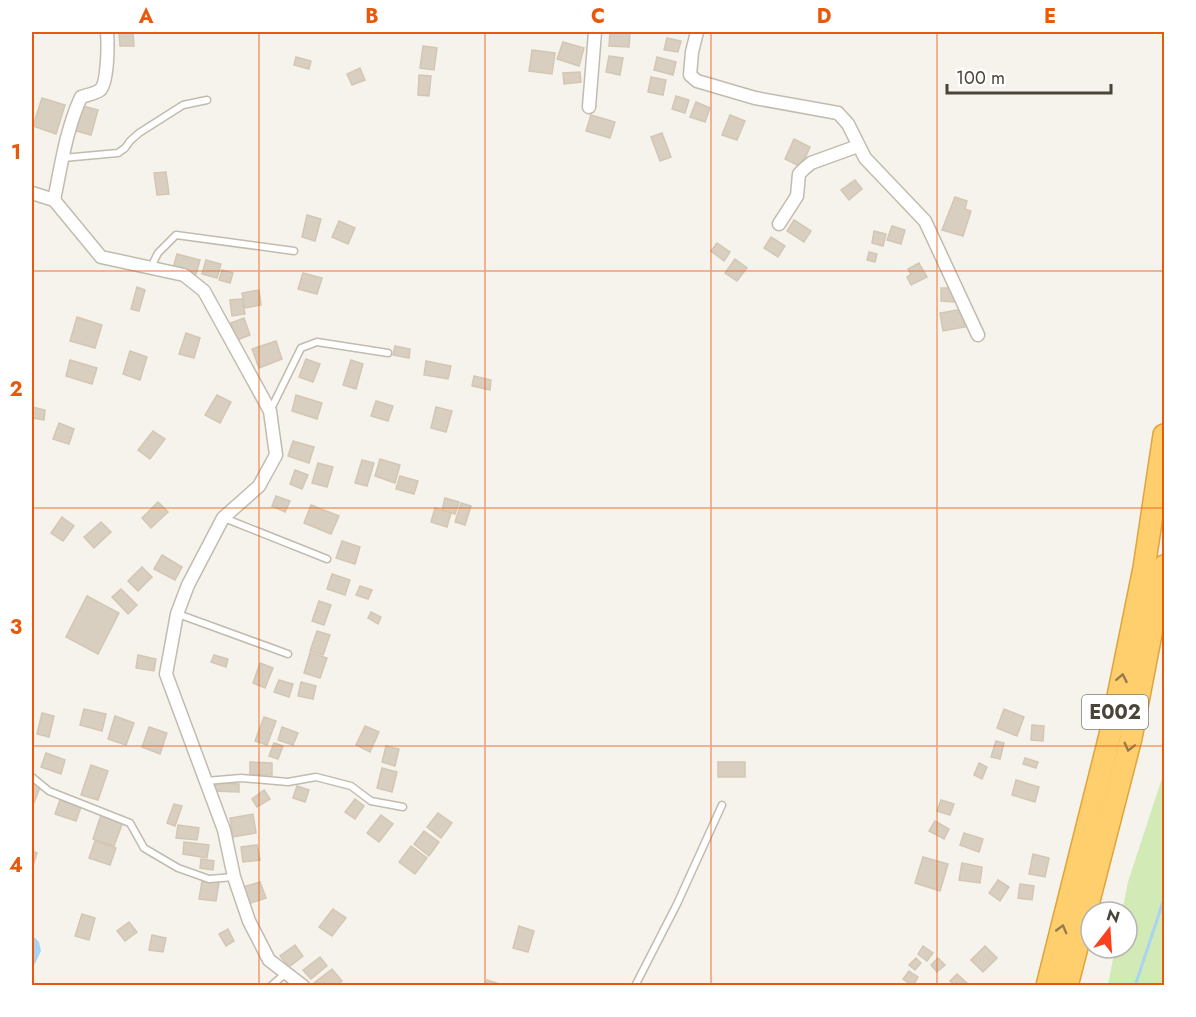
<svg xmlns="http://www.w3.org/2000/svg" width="1196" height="1017" font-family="Jost,sans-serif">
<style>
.green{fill:#d2eab5}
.water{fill:#a9d4f2}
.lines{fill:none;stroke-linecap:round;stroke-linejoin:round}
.stream{stroke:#a9d4f2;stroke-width:3}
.building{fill:#d8cfc1;stroke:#d3c7b4;stroke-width:1.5}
.service-casing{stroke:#c2bbae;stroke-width:9}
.minor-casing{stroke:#c2bbae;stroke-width:15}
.motorway-casing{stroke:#e0a43c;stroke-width:24}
.service{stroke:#fff;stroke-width:6}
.minor{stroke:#fff;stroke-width:12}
.motorway{stroke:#ffcf6e;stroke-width:21}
.oneway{stroke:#937c4e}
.grid{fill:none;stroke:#e8590c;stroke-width:1.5;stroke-opacity:0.55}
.labels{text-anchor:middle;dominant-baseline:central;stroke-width:6;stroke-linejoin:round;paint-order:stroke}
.shield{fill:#fff;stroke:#817c74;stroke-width:1.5}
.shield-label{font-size:20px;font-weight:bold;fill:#4b4439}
.neatline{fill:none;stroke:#e8590c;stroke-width:2}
.grid-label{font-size:20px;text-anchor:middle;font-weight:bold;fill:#e8590c}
</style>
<rect width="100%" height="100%" fill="#f6f3ec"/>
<polygon class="green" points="1164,772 1164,985 1108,985 1115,948 1127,948 1127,912 1122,912 1128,882"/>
<polygon class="water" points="32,935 39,942 41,951 32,970"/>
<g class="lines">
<polyline class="stream" points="1135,986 1164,899"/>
</g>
<g class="building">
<polygon points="119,32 133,32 134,46 120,46"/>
<polygon points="610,32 630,32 629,47 609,46"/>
<polygon points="667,38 681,41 678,52 664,50"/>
<polygon points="563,42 584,48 579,66 557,59"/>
<polygon points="423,46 437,48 434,70 420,68"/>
<polygon points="532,50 555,53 552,74 529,71"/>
<polygon points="609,56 623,58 620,75 606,72"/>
<polygon points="296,57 311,61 309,69 294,65"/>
<polygon points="657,57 676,62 673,75 654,70"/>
<polygon points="360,68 365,80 352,85 347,74"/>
<polygon points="580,72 581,82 564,84 563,73"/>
<polygon points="419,75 431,76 429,96 418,95"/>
<polygon points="651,77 666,80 663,95 648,92"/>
<polygon points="676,96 689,100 685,113 672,109"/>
<polygon points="42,98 65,105 56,134 33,126"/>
<polygon points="696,102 710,108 705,122 690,117"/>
<polygon points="83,106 98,110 91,135 76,131"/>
<polygon points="591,115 615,122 610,138 586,131"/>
<polygon points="730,115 745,121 737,140 722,135"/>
<polygon points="662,133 671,157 660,161 651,137"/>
<polygon points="794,139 810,147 801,167 785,159"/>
<polygon points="166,172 169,194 157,195 154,173"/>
<polygon points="855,180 862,189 849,200 841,190"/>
<polygon points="955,197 967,201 965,209 971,211 963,236 942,230"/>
<polygon points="307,215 321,219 315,241 302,237"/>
<polygon points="794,220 811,231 804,242 787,231"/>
<polygon points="339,221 355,228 348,244 332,237"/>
<polygon points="892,226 905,230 901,244 887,240"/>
<polygon points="874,231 886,234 883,246 872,243"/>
<polygon points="771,237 785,246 778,257 764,248"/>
<polygon points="717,243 730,252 724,261 711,251"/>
<polygon points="869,252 877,254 875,262 867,260"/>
<polygon points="177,254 200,260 196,274 173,268"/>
<polygon points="735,259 747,268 737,281 725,273"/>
<polygon points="206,260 221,264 217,278 202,274"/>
<polygon points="919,263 927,277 911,285 907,277 911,274 908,269"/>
<polygon points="222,270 233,273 230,283 219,280"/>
<polygon points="303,273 322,278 317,294 298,289"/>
<polygon points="137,287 145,290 139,311 131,309"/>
<polygon points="941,288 954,288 954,302 941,301"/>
<polygon points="259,290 261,305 245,308 242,293"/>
<polygon points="242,299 245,314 232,316 230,300"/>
<polygon points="962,309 965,327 943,331 940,313"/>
<polygon points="77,317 102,325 95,348 70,341"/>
<polygon points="244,318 250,335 237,340 231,323"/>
<polygon points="186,333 200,338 194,358 179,354"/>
<polygon points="276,341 282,359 259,368 252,349"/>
<polygon points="395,346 410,349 409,358 393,355"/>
<polygon points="130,351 147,357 140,380 123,374"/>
<polygon points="306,359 320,364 313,382 299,377"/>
<polygon points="70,360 97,368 92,384 66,376"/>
<polygon points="351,360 363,364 356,389 343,385"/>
<polygon points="426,361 451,366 448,379 424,375"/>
<polygon points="474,376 491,380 490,390 472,386"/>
<polygon points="217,395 231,402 220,423 205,415"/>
<polygon points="296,395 322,403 317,419 292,411"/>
<polygon points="376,401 393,406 388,421 371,416"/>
<polygon points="32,407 45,410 44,420 32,418"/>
<polygon points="436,407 452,411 446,432 431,428"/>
<polygon points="59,423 74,429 69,444 53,439"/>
<polygon points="153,431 165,439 150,459 138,450"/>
<polygon points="293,441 314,447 309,463 288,456"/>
<polygon points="380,459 400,465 395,483 375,476"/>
<polygon points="362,460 374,463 367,486 355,483"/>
<polygon points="318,463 333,467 327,487 312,483"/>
<polygon points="295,470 308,475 302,489 290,484"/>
<polygon points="400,476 418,481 414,494 396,489"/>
<polygon points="276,496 290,501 285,512 272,506"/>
<polygon points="445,498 459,502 455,514 442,510"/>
<polygon points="158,502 168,512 151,528 142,518"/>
<polygon points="461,503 471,506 465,525 455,522"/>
<polygon points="311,505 339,516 331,534 304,523"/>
<polygon points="435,508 451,513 447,527 431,522"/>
<polygon points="62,517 74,526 63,541 51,533"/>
<polygon points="101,522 111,532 94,548 84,537"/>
<polygon points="342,541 360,547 355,564 336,558"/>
<polygon points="162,555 182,567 175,580 154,569"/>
<polygon points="142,567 152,577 138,591 128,581"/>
<polygon points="332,574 350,580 345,595 327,589"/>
<polygon points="360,586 372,590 368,599 356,595"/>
<polygon points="121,589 137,605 128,614 112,597"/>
<polygon points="87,596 119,613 98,654 66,637"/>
<polygon points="319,601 331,605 324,625 312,621"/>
<polygon points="371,612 381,617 378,624 368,618"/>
<polygon points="317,631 330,635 323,655 310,651"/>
<polygon points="310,653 327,658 320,678 304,673"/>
<polygon points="138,655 156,659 154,671 136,668"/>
<polygon points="214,655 228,659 226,667 211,662"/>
<polygon points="260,663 273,668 265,688 253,683"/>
<polygon points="279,680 293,684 289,697 274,692"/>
<polygon points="301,682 316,686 313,699 298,696"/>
<polygon points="84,709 106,714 102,731 80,725"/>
<polygon points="1004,709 1024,717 1017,736 997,728"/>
<polygon points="42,713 54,716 49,737 37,734"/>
<polygon points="115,716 134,723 126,745 108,739"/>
<polygon points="264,717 276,721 267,745 255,741"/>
<polygon points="1032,725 1044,726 1043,741 1031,740"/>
<polygon points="365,726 379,732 370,752 356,745"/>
<polygon points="149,727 167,733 160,754 142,747"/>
<polygon points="282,727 298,733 293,745 278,740"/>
<polygon points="996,741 1004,743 1000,759 991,757"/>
<polygon points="274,743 283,746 278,759 269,756"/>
<polygon points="386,746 399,749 395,766 382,762"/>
<polygon points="46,753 65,760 61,774 41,767"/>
<polygon points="1025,758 1038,762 1036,768 1023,764"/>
<polygon points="250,762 272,763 272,775 250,775"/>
<rect x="718" y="762" width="27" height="15"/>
<polygon points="979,763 987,767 982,779 974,775"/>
<polygon points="91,765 108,771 98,800 81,795"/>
<polygon points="382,768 397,772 392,792 377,788"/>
<polygon points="1016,780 1039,787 1035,802 1012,795"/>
<polygon points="32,782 41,785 34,803 32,802"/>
<polygon points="214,783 239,784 239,792 214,791"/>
<polygon points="297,786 309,790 305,802 293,798"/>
<polygon points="264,790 270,799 257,807 252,799"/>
<polygon points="355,799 364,806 355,819 345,812"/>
<polygon points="60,800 81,807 76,821 55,814"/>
<polygon points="941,800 954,804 950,815 937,811"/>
<polygon points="174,804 182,806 175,826 167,823"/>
<polygon points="438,813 452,823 441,838 427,827"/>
<polygon points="253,814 256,833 233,837 230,818"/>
<polygon points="101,815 123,822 114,846 93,839"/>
<polygon points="381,815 393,824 379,842 367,833"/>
<polygon points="935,821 949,829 944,839 929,831"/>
<polygon points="178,825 199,828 197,840 176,838"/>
<polygon points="424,831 439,842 429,856 414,844"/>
<polygon points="964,833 983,839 979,852 960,845"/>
<polygon points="95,841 116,848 110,865 89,858"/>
<polygon points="184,842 209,845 207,858 183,854"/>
<polygon points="257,845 260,860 243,862 241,847"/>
<polygon points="411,846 427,858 415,874 399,862"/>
<polygon points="32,851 37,853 32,869"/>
<polygon points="1033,854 1049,858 1045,877 1029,874"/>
<polygon points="923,857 948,864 940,891 915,883"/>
<polygon points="201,859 214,861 213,870 200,868"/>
<polygon points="962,863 982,867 980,883 959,880"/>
<polygon points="998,880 1009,887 1000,901 989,893"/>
<polygon points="202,881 219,883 216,901 199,899"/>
<polygon points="260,882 266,898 248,904 243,887"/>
<polygon points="1020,884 1034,886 1032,900 1018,898"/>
<polygon points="333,909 346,918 332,936 319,927"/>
<polygon points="82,914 95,918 89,940 75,936"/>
<polygon points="129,922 137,932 125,941 117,931"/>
<polygon points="519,926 534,931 528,952 513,948"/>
<polygon points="228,929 234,941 226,946 219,934"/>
<polygon points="152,935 166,938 163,952 149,950"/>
<polygon points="295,945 303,956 289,967 280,956"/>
<polygon points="923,946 933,953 927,961 918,954"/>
<polygon points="985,946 997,958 983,972 971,960"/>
<polygon points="320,957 327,966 311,979 303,970"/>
<polygon points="916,958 921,963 915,970 909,965"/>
<polygon points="938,958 945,965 937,972 931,965"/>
<polygon points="332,969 342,981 335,986 316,986 314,983"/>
<polygon points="909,971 918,977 913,986 903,979"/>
<polygon points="957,974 967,983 965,986 955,986 950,981"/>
<polygon points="487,980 503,985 503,986 485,986"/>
</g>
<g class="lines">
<g class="service-casing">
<g id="service">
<polyline points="63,158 118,153 125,148 130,141 139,133 183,105 207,100"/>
<polyline points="151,267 158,253 176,235 294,251"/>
<polyline points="270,411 301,348 317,342 388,353"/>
<polyline points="224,518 327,559"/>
<polyline points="178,614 288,654"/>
<polyline points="32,777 49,791 130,823 144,848 178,868 209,879 234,877"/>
<polyline points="206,781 241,778 288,782 316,777 351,786 371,801 403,807"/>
<polyline points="271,986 286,973"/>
<polyline points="635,986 677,904 722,805"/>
</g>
</g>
<g class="minor-casing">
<g id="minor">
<polyline points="697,32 692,52 690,75 697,81 755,98 838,113 848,124 865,158 925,221 978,335"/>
<polyline points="589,107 595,32"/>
<polyline points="32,193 54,200 101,257 184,275 204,291 270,411 276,455 259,486 223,518 188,585 177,614 166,674 224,830 234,877 249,921 269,960 303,986"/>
<path d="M54,200C61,166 66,130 81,97C86,95 95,94 100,90C108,83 108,43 107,32"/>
<polyline points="779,224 797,196 799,174 804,169 811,163 858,146"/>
</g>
</g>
<g class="motorway-casing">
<g id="motorway">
<polyline points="1047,986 1111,731 1144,568 1164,435"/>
<polyline points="1067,986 1131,738 1164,566"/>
</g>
</g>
<use href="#service" class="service"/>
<use href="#minor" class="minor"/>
<use href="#motorway" class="motorway"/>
</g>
<defs><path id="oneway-chevron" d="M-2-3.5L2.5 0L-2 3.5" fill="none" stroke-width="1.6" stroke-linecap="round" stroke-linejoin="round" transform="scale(1.5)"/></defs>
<g class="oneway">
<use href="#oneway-chevron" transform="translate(1122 678) rotate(-79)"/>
<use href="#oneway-chevron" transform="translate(1129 747) rotate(104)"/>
<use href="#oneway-chevron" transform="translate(1062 929) rotate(-75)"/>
</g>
<path class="grid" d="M259,32V986M485,32V986M711,32V986M937,32V986M32,271H1164M32,508H1164M32,746H1164"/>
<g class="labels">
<rect class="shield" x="1082" y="695" width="66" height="34" rx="4.5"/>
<g class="shield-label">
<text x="1115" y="712">E002</text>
</g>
</g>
<rect width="1196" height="1017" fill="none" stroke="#ffffff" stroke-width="66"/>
<g transform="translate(1109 930) rotate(17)"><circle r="28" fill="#ffffff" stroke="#b7b4b0" stroke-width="1.5"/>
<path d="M0-4.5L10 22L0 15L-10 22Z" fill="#fc3f1d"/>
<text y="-9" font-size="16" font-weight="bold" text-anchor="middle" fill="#4b4439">N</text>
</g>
<path d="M947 84v9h164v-9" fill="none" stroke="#4b4439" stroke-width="3"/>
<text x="956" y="84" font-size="18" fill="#4b4439" stroke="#ffffff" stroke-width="4.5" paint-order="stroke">100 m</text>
<rect x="33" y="33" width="1130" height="951" class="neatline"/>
<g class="grid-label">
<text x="146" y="23">A</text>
<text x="372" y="23">B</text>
<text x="598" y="23">C</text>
<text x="824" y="23">D</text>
<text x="1050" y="23">E</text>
<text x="16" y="159">1</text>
<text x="16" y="396">2</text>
<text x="16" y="634">3</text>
<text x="16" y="872">4</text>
</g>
</svg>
